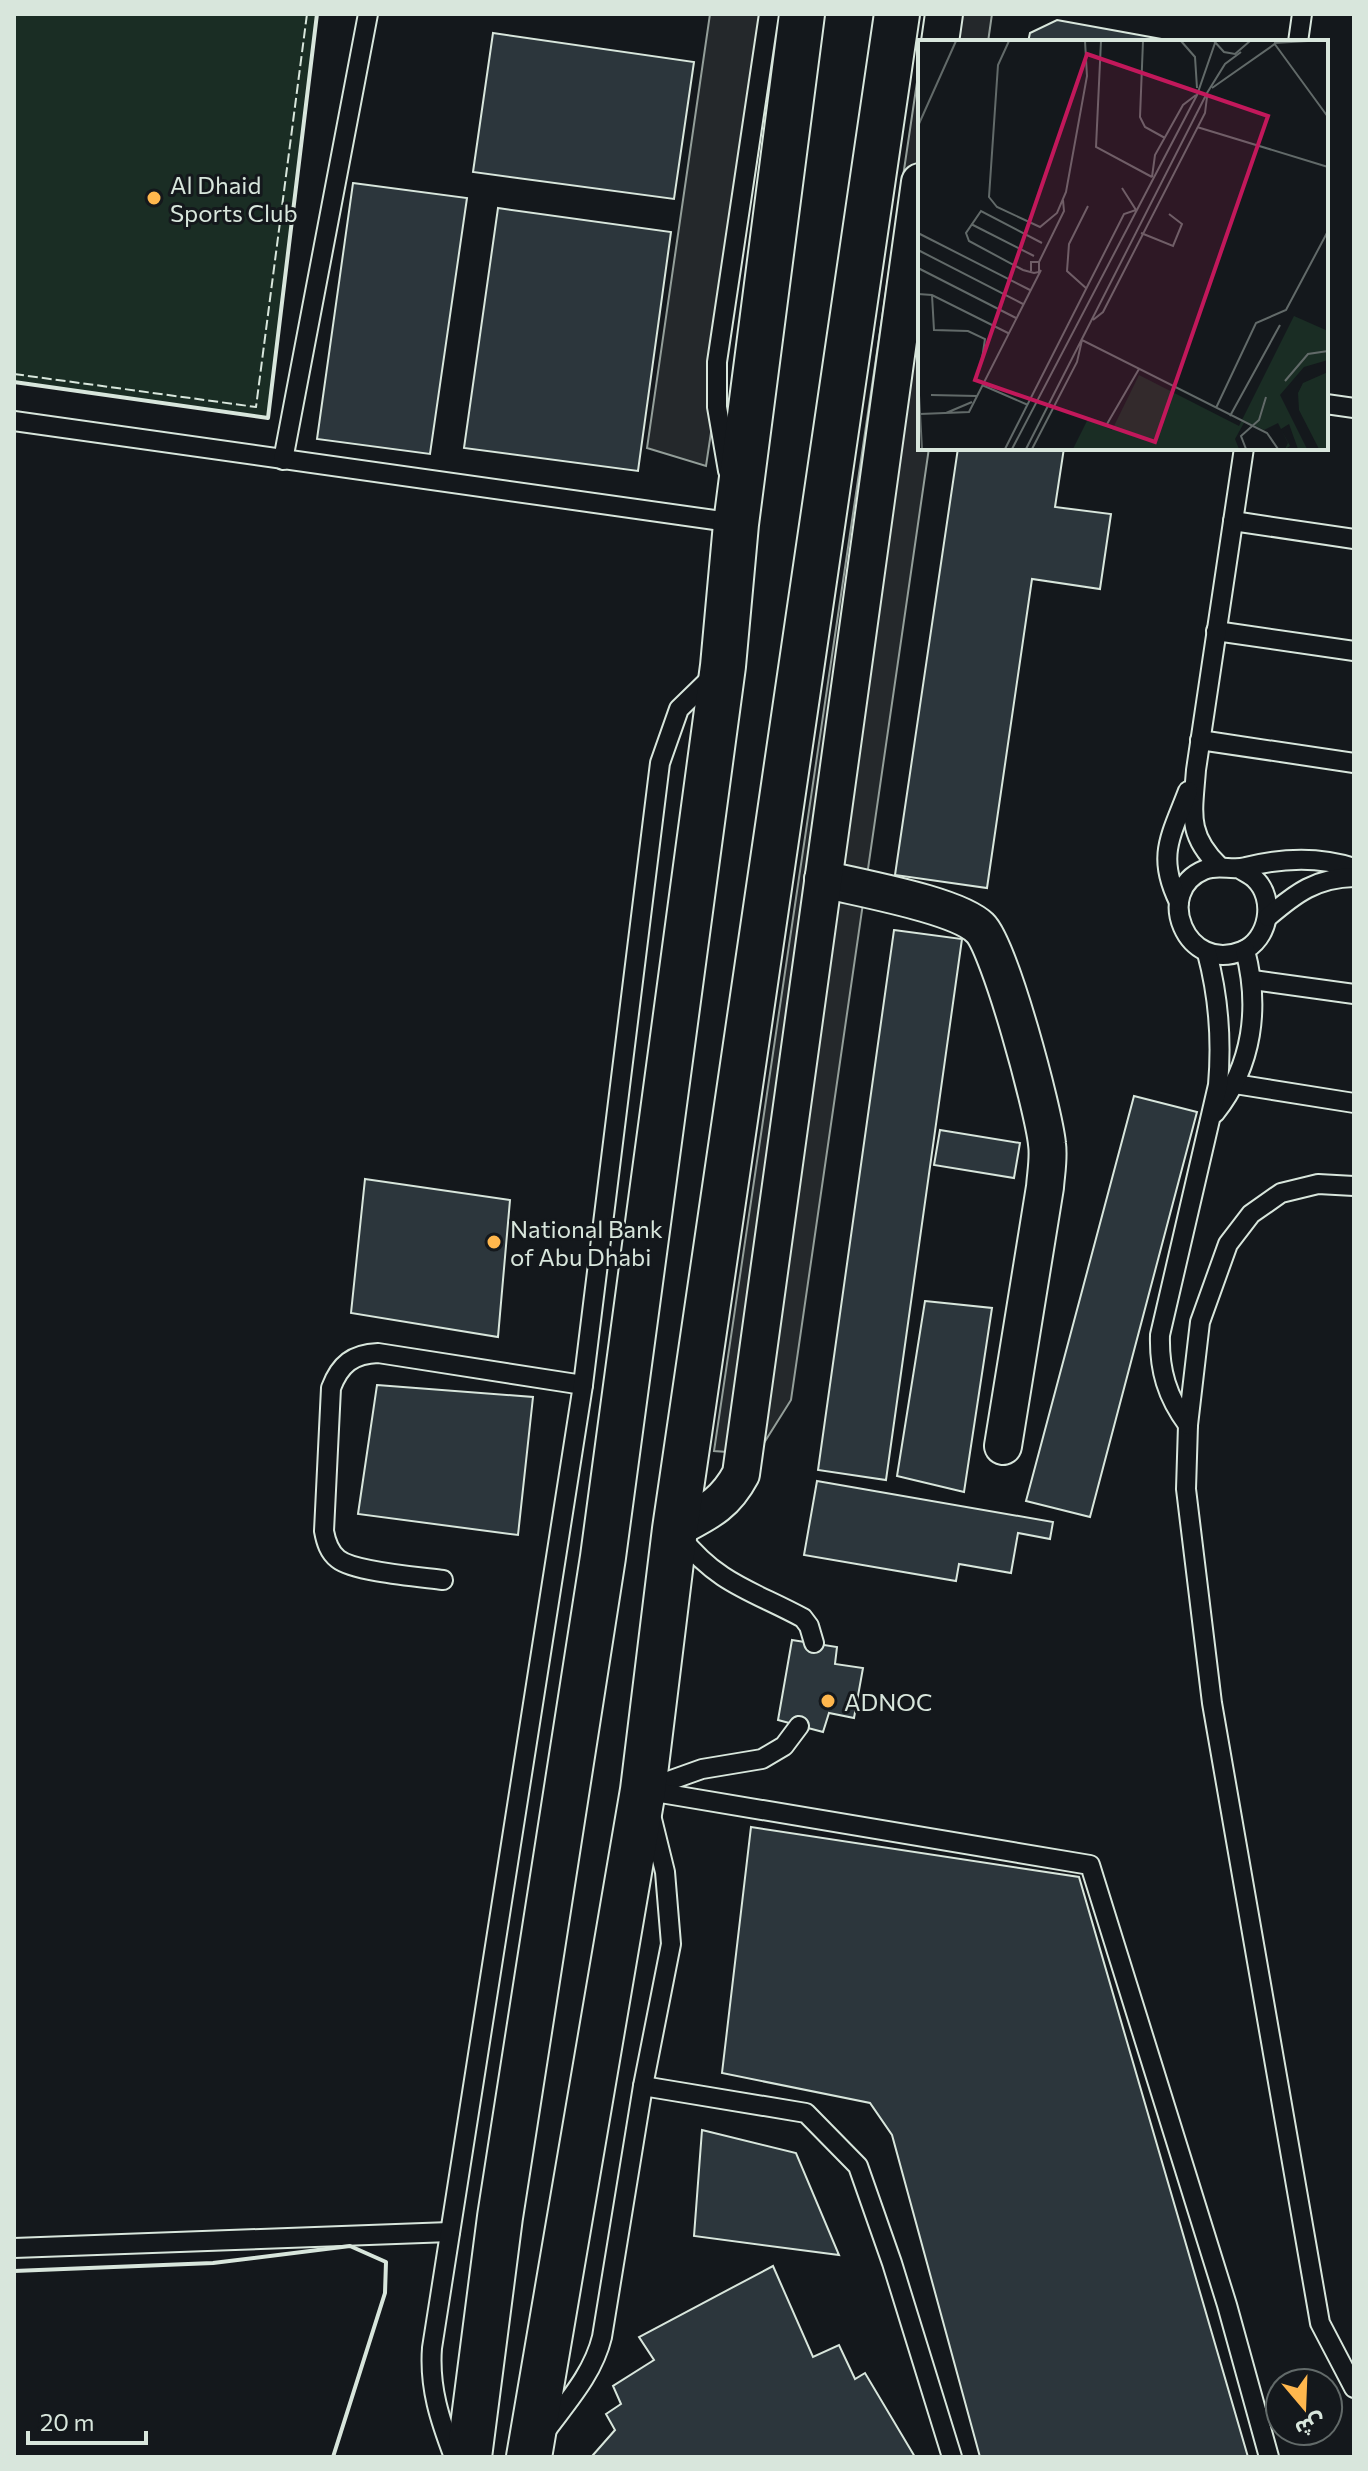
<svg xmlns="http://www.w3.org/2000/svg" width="1368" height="2471" font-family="Commissioner,'Noto Sans Arabic',sans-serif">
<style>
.green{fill:#1a2d24;stroke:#939e99;stroke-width:2}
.parking{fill:#24282b;stroke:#939e99;stroke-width:2}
.building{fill:#2c363c;stroke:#d8e6dc;stroke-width:2}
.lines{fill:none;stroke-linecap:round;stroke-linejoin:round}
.service-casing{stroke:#d8e6dc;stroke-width:22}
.minor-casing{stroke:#d8e6dc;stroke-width:40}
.trunk-casing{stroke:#d8e6dc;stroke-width:48}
.service{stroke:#14181c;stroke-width:18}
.minor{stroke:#14181c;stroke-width:36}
.trunk{stroke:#14181c;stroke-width:44}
.fence{stroke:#d8e6dc;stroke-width:2;stroke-dasharray:10 4;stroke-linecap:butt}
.wall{stroke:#d8e6dc;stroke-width:4}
.poi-dot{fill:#ffb74d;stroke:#14181c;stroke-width:3}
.labels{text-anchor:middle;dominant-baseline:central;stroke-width:6;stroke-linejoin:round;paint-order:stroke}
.poi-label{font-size:24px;fill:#d8e6dc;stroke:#14181c;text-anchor:start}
.inset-road{fill:none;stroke:#626a69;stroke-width:2}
.view{fill:#c2185b;fill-opacity:0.15;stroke:#c2185b;stroke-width:4}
.inset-edge{fill:none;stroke:#d8e6dc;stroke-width:4}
</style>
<rect width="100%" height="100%" fill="#14181c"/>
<polygon class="green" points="14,14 317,14 268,418 14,382"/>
<g class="parking">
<polygon points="710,14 774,14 706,466 647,448"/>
<polygon points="927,14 992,14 988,42 923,42"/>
<polygon points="920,62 920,448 929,448 791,1400 757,1454 714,1451"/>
</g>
<g class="building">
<polygon points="1057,20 1178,42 1028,42 1030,33"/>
<polygon points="493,33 694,62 674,199 473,172"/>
<polygon points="353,183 467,198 430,454 317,439"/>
<polygon points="498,208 671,232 638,471 464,448"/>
<polygon points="958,448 1064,448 1055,507 1111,514 1100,589 1032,579 987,888 895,875"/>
<polygon points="894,930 962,939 886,1480 818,1470"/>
<polygon points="1134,1096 1197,1112 1090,1517 1026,1501"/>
<polygon points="940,1130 1020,1143 1014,1178 934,1165"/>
<polygon points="365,1179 510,1200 498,1337 351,1313"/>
<polygon points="925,1301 992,1308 964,1492 897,1476"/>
<polygon points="377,1385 533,1397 518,1535 358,1514"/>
<polygon points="817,1481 1053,1522 1050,1539 1018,1533 1011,1573 959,1564 956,1581 804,1555"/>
<polygon points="792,1640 837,1647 835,1664 863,1668 854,1718 829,1713 823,1732 778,1720"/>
<polygon points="751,1827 1079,1877 1248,2457 980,2457 892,2135 870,2103 722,2073"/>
<polygon points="702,2130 796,2153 839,2255 694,2236"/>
<polygon points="773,2266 813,2357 839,2345 855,2379 865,2373 915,2457 595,2457 593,2455 615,2430 606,2414 621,2404 613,2386 654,2360 639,2337"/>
</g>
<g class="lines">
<g class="service-casing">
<g id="service">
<polyline points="1298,42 1302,14"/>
<polyline points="1326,404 1354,408"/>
<polyline points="14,421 736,523"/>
<polyline points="283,460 368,14"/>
<polyline points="728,471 717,407 717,362 769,14"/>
<polyline points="1233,521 1354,539"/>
<polyline points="1216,631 1354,651"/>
<polyline points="1200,740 1354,763"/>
<path d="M1219,866C1186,834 1193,812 1196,770L1244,448"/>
<path d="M1240,869C1244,872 1251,875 1255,879C1276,899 1269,940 1242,951C1186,974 1153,891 1204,870C1219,864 1232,871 1246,867C1282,858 1318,856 1354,868"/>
<path d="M1179,902C1156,856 1171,836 1188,791"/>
<path d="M1268,917C1296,893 1316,878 1354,877"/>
<polyline points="1253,980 1354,994"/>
<polyline points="1235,1084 1354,1103"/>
<path d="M1215,1113C1253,1065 1260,1007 1245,950"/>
<polyline points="1354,1186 1318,1184 1281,1193 1251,1214 1228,1244 1200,1322 1188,1425 1186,1489 1212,1703 1320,2323 1354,2388"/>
<path d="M1188,1425C1167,1397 1159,1370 1160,1335L1218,1085C1222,1039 1219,998 1207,953"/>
<path d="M681,1537C718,1584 753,1591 803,1618L809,1626L814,1643"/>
<path d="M443,1580C420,1577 354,1572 338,1559C329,1552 326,1542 324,1531L331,1388C340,1364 353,1354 378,1353L583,1385"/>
<polyline points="646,1789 702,1769 762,1759 784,1746 799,1726"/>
<polyline points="643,1790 1090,1865 1227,2305 1269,2457"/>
<polyline points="643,2086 806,2113 858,2166 892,2263 952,2457"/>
<polyline points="14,2248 450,2232"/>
<path d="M545,2432C567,2402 593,2374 602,2337L643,2086L671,1944L665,1872L651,1815"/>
<path d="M454,2457C440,2420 429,2388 432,2348L583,1385L660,763L679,709L715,674"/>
</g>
</g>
<g class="minor-casing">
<g id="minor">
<polyline points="940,42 944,14"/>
<path d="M823,879C859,888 957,905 980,928C1000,947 1044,1112 1047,1144C1049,1158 1046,1173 1045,1187L1003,1446"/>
<path d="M675,1529C705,1513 724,1506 741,1474L920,182"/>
</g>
</g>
<g class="trunk-casing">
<g id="trunk">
<polyline points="469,2457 500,2217 603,1557 723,666 736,524 802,14"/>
<polyline points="529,2457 643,1790 675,1529 897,14"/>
</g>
</g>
<use href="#service" class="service"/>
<use href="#minor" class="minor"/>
<use href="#trunk" class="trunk"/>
<polyline class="fence" points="14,374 256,407 307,14"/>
<g class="wall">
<polyline points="14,382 268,418 317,14"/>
<polyline points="14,2271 213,2263 350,2246 386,2262 385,2293 333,2457"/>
</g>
</g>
<g class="poi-dot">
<circle cx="154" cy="198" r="8"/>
<circle cx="494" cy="1242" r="8"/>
<circle cx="828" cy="1701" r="8"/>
</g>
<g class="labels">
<g class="poi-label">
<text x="170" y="184">Al Dhaid<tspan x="170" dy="28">Sports Club</tspan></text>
<text x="510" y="1228">National Bank<tspan x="510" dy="28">of Abu Dhabi</tspan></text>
<text x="844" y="1701">ADNOC</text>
</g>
</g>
<g transform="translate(918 40)">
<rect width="410" height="410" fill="#14181c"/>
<path d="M376,276L410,291V320L386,327L362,355L389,409H380L371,384L363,389L372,406L367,409L370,403L360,383L346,390L327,381L317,399L321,409H155L170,379L194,390L221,335L321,386ZM410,332V409H401L381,370L380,353L385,343Z" fill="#1a2d24"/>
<path class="inset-road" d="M91,1L80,25L71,157L79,167L122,187L139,173L148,152L169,36L167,1M183,1L178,107L234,137M225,1L222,77L227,87L247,98M263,1L277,17L279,48M296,1L306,12L317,14L332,1M356,3L410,77M356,3L390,1M294,48L361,1M0,86L38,1M279,87L410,127M234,137L237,115L265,65L278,55M53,184L116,216M0,193L112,250M223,193L255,206L264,184L251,174M0,210L105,264M121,222L146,171L145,160M0,228L98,278M113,231V222H121V232L116,233L105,230L51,201L48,193L63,171L124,203M169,249L149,231L151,204L170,166M0,254L14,255L90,293M14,255L16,290L50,291L67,299L64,319M175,280L185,272L287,73L289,57M0,337L4,409M367,341L390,314L410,311M64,345L110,365M13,355L59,356M298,368L338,283L368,270L410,191M28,373L54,362M2,374L51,372L123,230M312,376L362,285M189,384L221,329M87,409L206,174L218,170L204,148M94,409L279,55L297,3M108,409L289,53L307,24L323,12M114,409L159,322L164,300L349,393L360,409M328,409L323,396L341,380L348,357"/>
<path class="view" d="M169,14L350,76L237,402L57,340Z"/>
<rect width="410" height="410" class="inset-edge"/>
</g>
<rect width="1368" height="2471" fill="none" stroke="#d8e6dc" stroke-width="32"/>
<g transform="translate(1304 2407) rotate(161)"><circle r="38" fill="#14181c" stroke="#626a69" stroke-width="2"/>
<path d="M0-6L14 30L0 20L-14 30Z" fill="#ffb74d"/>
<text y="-12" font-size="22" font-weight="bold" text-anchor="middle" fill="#d8e6dc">ش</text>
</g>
<path d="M28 2431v12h118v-12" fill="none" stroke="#d8e6dc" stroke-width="4"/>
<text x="40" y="2431" font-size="24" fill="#d8e6dc" stroke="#14181c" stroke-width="6" paint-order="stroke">20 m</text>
</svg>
